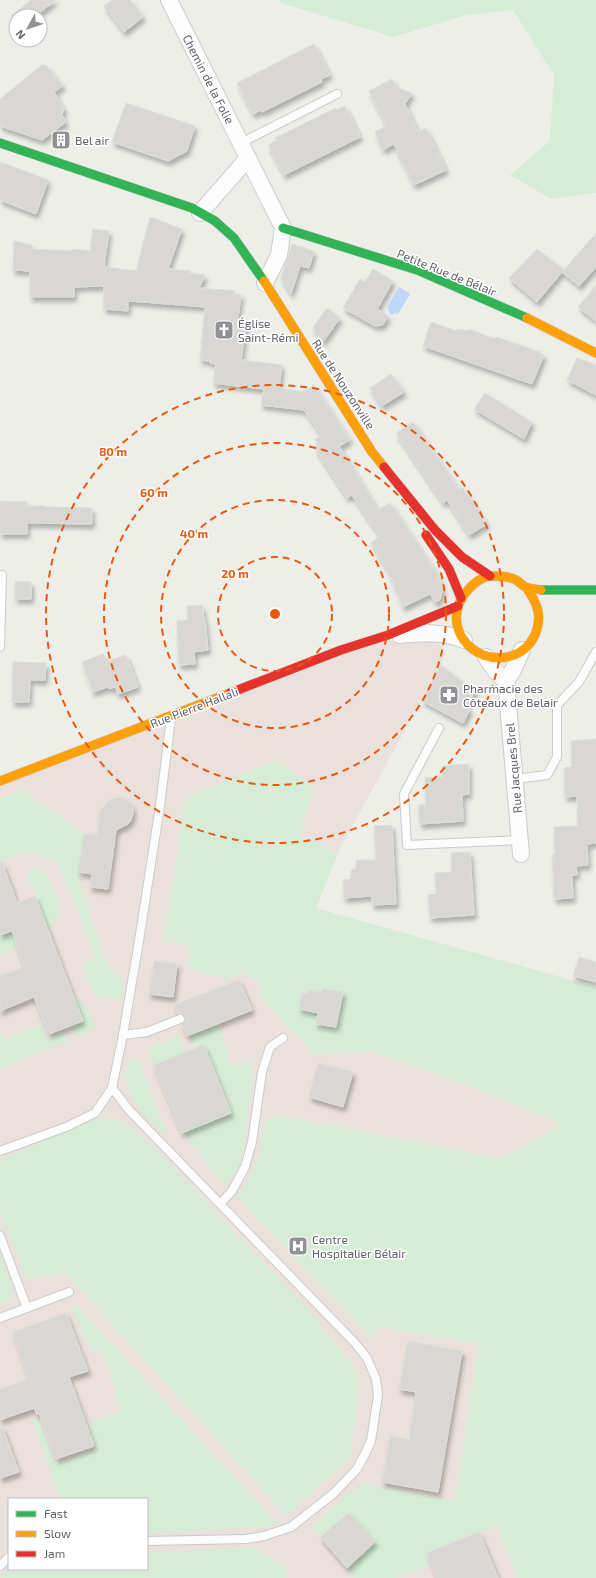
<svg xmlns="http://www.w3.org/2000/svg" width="596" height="1578" font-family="'Exo 2',sans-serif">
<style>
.medical{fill:#eae0dc;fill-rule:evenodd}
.green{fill:#d6ecd6}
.water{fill:#bdd8f8}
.building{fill:#d8d7d4;stroke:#deddd8;filter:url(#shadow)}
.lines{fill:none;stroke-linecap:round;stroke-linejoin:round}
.lane-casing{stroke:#cbcccb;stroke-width:10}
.street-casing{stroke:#cbcccb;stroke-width:18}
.fast-casing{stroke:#cbcbcb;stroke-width:10}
.slow-casing{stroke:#cbcbcb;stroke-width:10}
.jam-casing{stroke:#cbcbcb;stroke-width:10}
.lane{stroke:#fcfcfc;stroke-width:8}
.street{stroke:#fcfcfc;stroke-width:16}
.fast{stroke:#30b455;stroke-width:9}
.slow{stroke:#ff9f0a;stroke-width:9}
.jam{stroke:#e5322d;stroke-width:9}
.ring{fill:none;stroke:#e8590c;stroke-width:2;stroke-dasharray:7 5}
.labels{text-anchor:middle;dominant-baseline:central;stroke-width:3;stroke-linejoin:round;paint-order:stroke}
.street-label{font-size:12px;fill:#5e6168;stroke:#fff}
.poi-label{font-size:12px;fill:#5e6168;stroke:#fff;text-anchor:start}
.centre{fill:#e8590c;stroke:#fff;stroke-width:2}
.ring-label{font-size:12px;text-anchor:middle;font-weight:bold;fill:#e8590c;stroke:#fff;stroke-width:3;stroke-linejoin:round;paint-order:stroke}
</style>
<defs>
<filter id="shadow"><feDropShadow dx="2.5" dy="4.5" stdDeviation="2" flood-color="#0004"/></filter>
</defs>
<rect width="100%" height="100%" fill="#eeeee9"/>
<path class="medical" d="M434,632L445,653L441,665L338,852L316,908L496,967L596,993V1578H0V782L341,650ZM9,1499H147V1569H9Z"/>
<g class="green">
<polygon points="279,0 596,0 596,193 551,199 510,175 550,141 554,75 513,10 463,16 393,37 284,4"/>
<polygon points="277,760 313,788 300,836 338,852 316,908 596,987 596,1578 518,1578 497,1525 427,1552 431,1565 395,1578 355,1578 347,1568 375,1542 349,1513 320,1537 312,1526 361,1483 455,1502 479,1344 377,1326 375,1341 236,1196 247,1182 261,1152 266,1120 283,1116 502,1159 562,1124 461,1083 368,1051 317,1056 264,1001 258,980 241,973 229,979 189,969 190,946 164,941 186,797"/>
<polygon points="23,790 84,834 78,872 82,889 104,957 123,983 122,1000 99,997 92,989 82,964 95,957 66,881 57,864 42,855 28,852 0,861 0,798"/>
<polygon points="34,868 45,873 56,892 59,910 56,921 48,930 27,874"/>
<polygon points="12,931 18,948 0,954 0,935"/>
<path d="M73,995C88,1006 91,1012 95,1029L77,1036L73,1025Z"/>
<polygon points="219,1023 230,1065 253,1063 245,1142 238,1169 225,1184 182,1133 231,1113 204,1045 195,1049 190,1034"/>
<polygon points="41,1025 46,1039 65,1031 68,1041 0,1068 0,1033 2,1033 5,1040"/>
<polygon points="179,1035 187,1056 177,1056 154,1065 148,1049"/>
<polygon points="138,1057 167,1136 142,1113 129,1090 125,1076 127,1065"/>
<polygon points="98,1118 123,1121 159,1154 322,1323 320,1326 353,1366 360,1385 350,1457 286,1516 65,1272 27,1280 0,1211 0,1160"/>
<polygon points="0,1255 13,1287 11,1297 0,1305"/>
<polygon points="77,1306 276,1522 273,1525 264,1527 147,1533 147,1499 61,1499 32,1420 38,1418 55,1463 96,1449 88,1423 121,1411 102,1349 92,1352 73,1308"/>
<polygon points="252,1547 289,1569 285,1578 1,1578 11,1569 147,1569 147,1553"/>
</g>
<polygon class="water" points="399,287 410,294 398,314 395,313 392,315 389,313 389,309 387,308"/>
<g class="building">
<polygon points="31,0 56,0 35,16 11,16"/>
<polygon points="112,0 130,0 143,17 124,32 104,6"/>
<polygon points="314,44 330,75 321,79 322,82 262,112 261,110 253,114 237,83"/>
<polygon points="43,64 45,66 46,65 63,86 54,92 64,109 62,115 66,122 42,140 0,126 0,99"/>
<polygon points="392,79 397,88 412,93 405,104 418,132 426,128 446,170 414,185 394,144 383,150 375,132 387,126 369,91"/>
<polygon points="126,103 195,126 187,151 168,161 112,142"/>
<polygon points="345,106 360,137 284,175 268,145 277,140 275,138 336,108 336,110"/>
<polygon points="0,162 48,180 36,214 0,200"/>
<polygon points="150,217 182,229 168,269 190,271 190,273 205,275 199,288 235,291 234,294 241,295 237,325 246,326 241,360 282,365 279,388 303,392 314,385 350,440 339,446 378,510 390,503 439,577 443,588 440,600 435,602 430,594 403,607 390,574 371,543 380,536 352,495 347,498 315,448 319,445 315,440 321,435 304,410 261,405 264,389 213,383 216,364 210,363 210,361 200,360 205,307 130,301 128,302 128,311 104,309 104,286 74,287 74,297 30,297 30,271 13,270 14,241 32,245 31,249 72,251 72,249 90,251 93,229 109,231 104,267 136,271"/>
<polygon points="596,233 596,267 579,286 562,272 537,302 509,278 537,249 564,270"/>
<polygon points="292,244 314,251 309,268 300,266 291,294 281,278"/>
<polygon points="373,269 393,281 377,309 388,316 383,325 375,326 343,308 360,279 365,282"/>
<polygon points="596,285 596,321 578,307"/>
<polygon points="327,308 340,318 323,342 313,327"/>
<polygon points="431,322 456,331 457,329 468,331 469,329 495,339 496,337 540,352 540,354 544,355 532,384 423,346"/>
<polygon points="577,358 596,365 596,395 567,380"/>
<polygon points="391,374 404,392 382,406 370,388"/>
<polygon points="485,393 532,422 524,439 474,409"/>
<polygon points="413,422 459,490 463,488 487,524 469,535 447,500 443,503 396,433"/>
<polygon points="0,501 27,502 27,506 45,506 45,507 92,508 92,524 27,523 27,534 0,534"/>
<polygon points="15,581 31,582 31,599 15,599"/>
<polygon points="202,605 204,619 205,619 208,650 194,652 195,664 179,665 177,621 188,620 187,606"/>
<polygon points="103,654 106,662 126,655 138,687 118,694 115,687 109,689 108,687 93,692 82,662"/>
<polygon points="13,662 46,663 45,680 30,680 29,702 12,702"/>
<polygon points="441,665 464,683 476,689 466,707 470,709 463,723 422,701"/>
<polygon points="596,739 596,843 587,844 588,865 576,866 577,875 572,875 573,898 554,899 552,855 555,855 554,827 578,826 577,796 565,797 564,768 572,767 571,741"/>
<polygon points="469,764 469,794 462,795 463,821 420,824 418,805 426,804 425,778 442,777 442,766"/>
<polygon points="120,797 130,803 133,808 133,814 131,820 128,824 116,830 108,889 90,887 92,874 78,872 84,834 97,835 100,811 109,800"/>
<polygon points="392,825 396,904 372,905 372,896 344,898 343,880 351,879 351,870 356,869 356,860 376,860 374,826"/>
<polygon points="470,852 474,915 430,918 428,895 436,894 435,873 452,872 451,853"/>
<polygon points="2,862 17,903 35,896 83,1021 49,1034 34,997 0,1011 0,976 24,967 12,931 0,935 0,863"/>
<polygon points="579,957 596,962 596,982 573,976"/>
<polygon points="154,961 177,964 173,997 149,994"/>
<polygon points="239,980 252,1010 187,1036 182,1024 185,1020 185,1017 181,1014 178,1014 174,1005"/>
<polygon points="322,989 343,992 336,1027 316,1024 318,1013 299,1009 302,993 307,994 309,990 321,993"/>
<polygon points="204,1045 231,1113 182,1133 154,1065"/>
<polygon points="318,1063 353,1072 343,1107 309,1097"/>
<polygon points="66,1313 88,1371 69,1377 94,1446 56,1459 39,1413 37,1415 34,1408 0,1420 0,1389 29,1379 13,1332"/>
<polygon points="408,1341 462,1351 438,1492 382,1482 390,1436 409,1440 416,1392 399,1389"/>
<polygon points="0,1426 2,1426 19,1472 0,1478"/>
<polygon points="349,1513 375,1542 347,1568 320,1537"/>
<polygon points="479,1532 498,1578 437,1578 427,1553"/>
</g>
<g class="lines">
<g class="lane-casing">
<g id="lane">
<polyline points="241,143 337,94"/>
<polyline points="0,647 2,575"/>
<polyline points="439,728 404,794 407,845 520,840"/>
<polyline points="514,779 547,775 557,757 557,705 579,682 596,652"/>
<polyline points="123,1035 147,1032 180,1019"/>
<polyline points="112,1088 129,1110 354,1342 367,1358 376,1379 378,1395 371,1441 365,1454 357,1469 333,1494 291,1527 264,1536 246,1539 147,1541"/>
<polyline points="0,1151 66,1127 95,1113 112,1088 123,1035 139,941 160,806 171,718"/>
<polyline points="220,1204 232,1191 245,1167 252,1142 262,1072 270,1047 283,1038"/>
<polyline points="0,1236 27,1308"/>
<polyline points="0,1318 69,1292"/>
<polyline points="0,1566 9,1557"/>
</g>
</g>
<g class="street-casing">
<g id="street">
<polyline points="169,0 283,228 279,255 265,283"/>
<polyline points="200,213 248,158"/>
<path d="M400,635C423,633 442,631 464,640"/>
<polyline points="486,657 497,673 506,681 513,670 522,650"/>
<polyline points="506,681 521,854"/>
</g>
</g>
<g class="fast-casing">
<g id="fast">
<polyline points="0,143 192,208 215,221 234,238 264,281"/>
<polyline points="283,228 417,270 527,318"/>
<polyline points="541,590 596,590"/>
</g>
</g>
<g class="slow-casing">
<g id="slow">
<polyline points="264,281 372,452 384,467"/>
<polyline points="527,318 596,353"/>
<path d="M526,587C537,603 543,615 535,635C530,645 522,653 511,656C471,667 439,623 467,591C473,584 482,576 492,576C501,576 509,576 516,580C520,582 522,586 526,587C530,589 537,589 541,590"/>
<polyline points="0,781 230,693"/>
</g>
</g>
<g class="jam-casing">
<g id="jam">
<polyline points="384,467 435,530 462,557 490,576"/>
<polyline points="426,535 449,569 461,598"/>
<polyline points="230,693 341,650 388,635 458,606"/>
</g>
</g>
<use href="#lane" class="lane"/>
<use href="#street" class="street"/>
<use href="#fast" class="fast"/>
<use href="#slow" class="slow"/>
<use href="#jam" class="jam"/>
</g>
<g class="ring">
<circle cx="275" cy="614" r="57"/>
<circle cx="275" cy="614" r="114"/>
<circle cx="275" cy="614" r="171"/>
<circle cx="275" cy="614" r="229"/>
</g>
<defs>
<g id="building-square" transform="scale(1)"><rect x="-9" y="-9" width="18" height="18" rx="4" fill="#909295" stroke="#fff"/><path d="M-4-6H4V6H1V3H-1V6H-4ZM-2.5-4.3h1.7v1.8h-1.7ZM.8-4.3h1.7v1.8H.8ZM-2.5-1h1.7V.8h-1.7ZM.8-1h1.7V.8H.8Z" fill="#fff"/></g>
<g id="church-square" transform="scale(1)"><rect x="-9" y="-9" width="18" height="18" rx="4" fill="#909295" stroke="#fff"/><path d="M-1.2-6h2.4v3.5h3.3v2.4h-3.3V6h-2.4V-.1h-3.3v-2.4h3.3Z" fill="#fff"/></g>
<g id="pharmacy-square" transform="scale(1)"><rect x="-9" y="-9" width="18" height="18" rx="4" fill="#909295" stroke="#fff"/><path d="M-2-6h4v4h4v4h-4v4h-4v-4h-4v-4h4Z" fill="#fff"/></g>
<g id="hospital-square" transform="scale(1)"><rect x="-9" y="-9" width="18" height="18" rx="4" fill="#909295" stroke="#fff"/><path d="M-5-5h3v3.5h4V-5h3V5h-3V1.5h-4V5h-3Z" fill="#fff"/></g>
</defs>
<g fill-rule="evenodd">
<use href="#building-square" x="61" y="140"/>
<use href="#church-square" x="224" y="330"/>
<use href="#pharmacy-square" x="449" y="695"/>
<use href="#hospital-square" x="298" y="1246"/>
</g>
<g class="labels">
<g class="street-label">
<text transform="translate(209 79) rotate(63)">Chemin de la Folie</text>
<text transform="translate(447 272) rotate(22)">Petite Rue de Bélair</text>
<text transform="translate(344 384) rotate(57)">Rue de Nouzonville</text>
<text transform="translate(194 707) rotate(-21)">Rue Pierre Hallali</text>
<text transform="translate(513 768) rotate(-95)">Rue Jacques Brel</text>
</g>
<g class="poi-label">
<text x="75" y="140">Bel air</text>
<text x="238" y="323">Église<tspan x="238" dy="14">Saint-Rémi</tspan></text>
<text x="463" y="688">Pharmacie des<tspan x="463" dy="14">Côteaux de Belair</tspan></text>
<text x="312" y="1239">Centre<tspan x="312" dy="14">Hospitalier Bélair</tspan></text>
</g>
</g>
<circle cx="275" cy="614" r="6" class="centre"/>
<g class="ring-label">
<text x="113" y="456">80 m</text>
<text x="154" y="497">60 m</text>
<text x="194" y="538">40 m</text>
<text x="235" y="578">20 m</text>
</g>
<rect x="8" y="1498" width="140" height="72" fill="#ffffff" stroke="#bfc0c3"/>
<rect x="16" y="1511" width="20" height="6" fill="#30b455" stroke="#bfc0c3"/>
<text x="44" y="1518" font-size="12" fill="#5e6168">Fast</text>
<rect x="16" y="1531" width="20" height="6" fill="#ff9f0a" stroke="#bfc0c3"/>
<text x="44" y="1538" font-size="12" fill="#5e6168">Slow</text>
<rect x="16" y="1551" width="20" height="6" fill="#e5322d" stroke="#bfc0c3"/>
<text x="44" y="1558" font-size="12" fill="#5e6168">Jam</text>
<g transform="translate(28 28) rotate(230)"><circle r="19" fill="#ffffff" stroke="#bfc0c3"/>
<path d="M0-3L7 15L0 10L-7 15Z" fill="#909295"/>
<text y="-6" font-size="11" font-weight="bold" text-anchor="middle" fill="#5e6168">N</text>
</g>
</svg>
